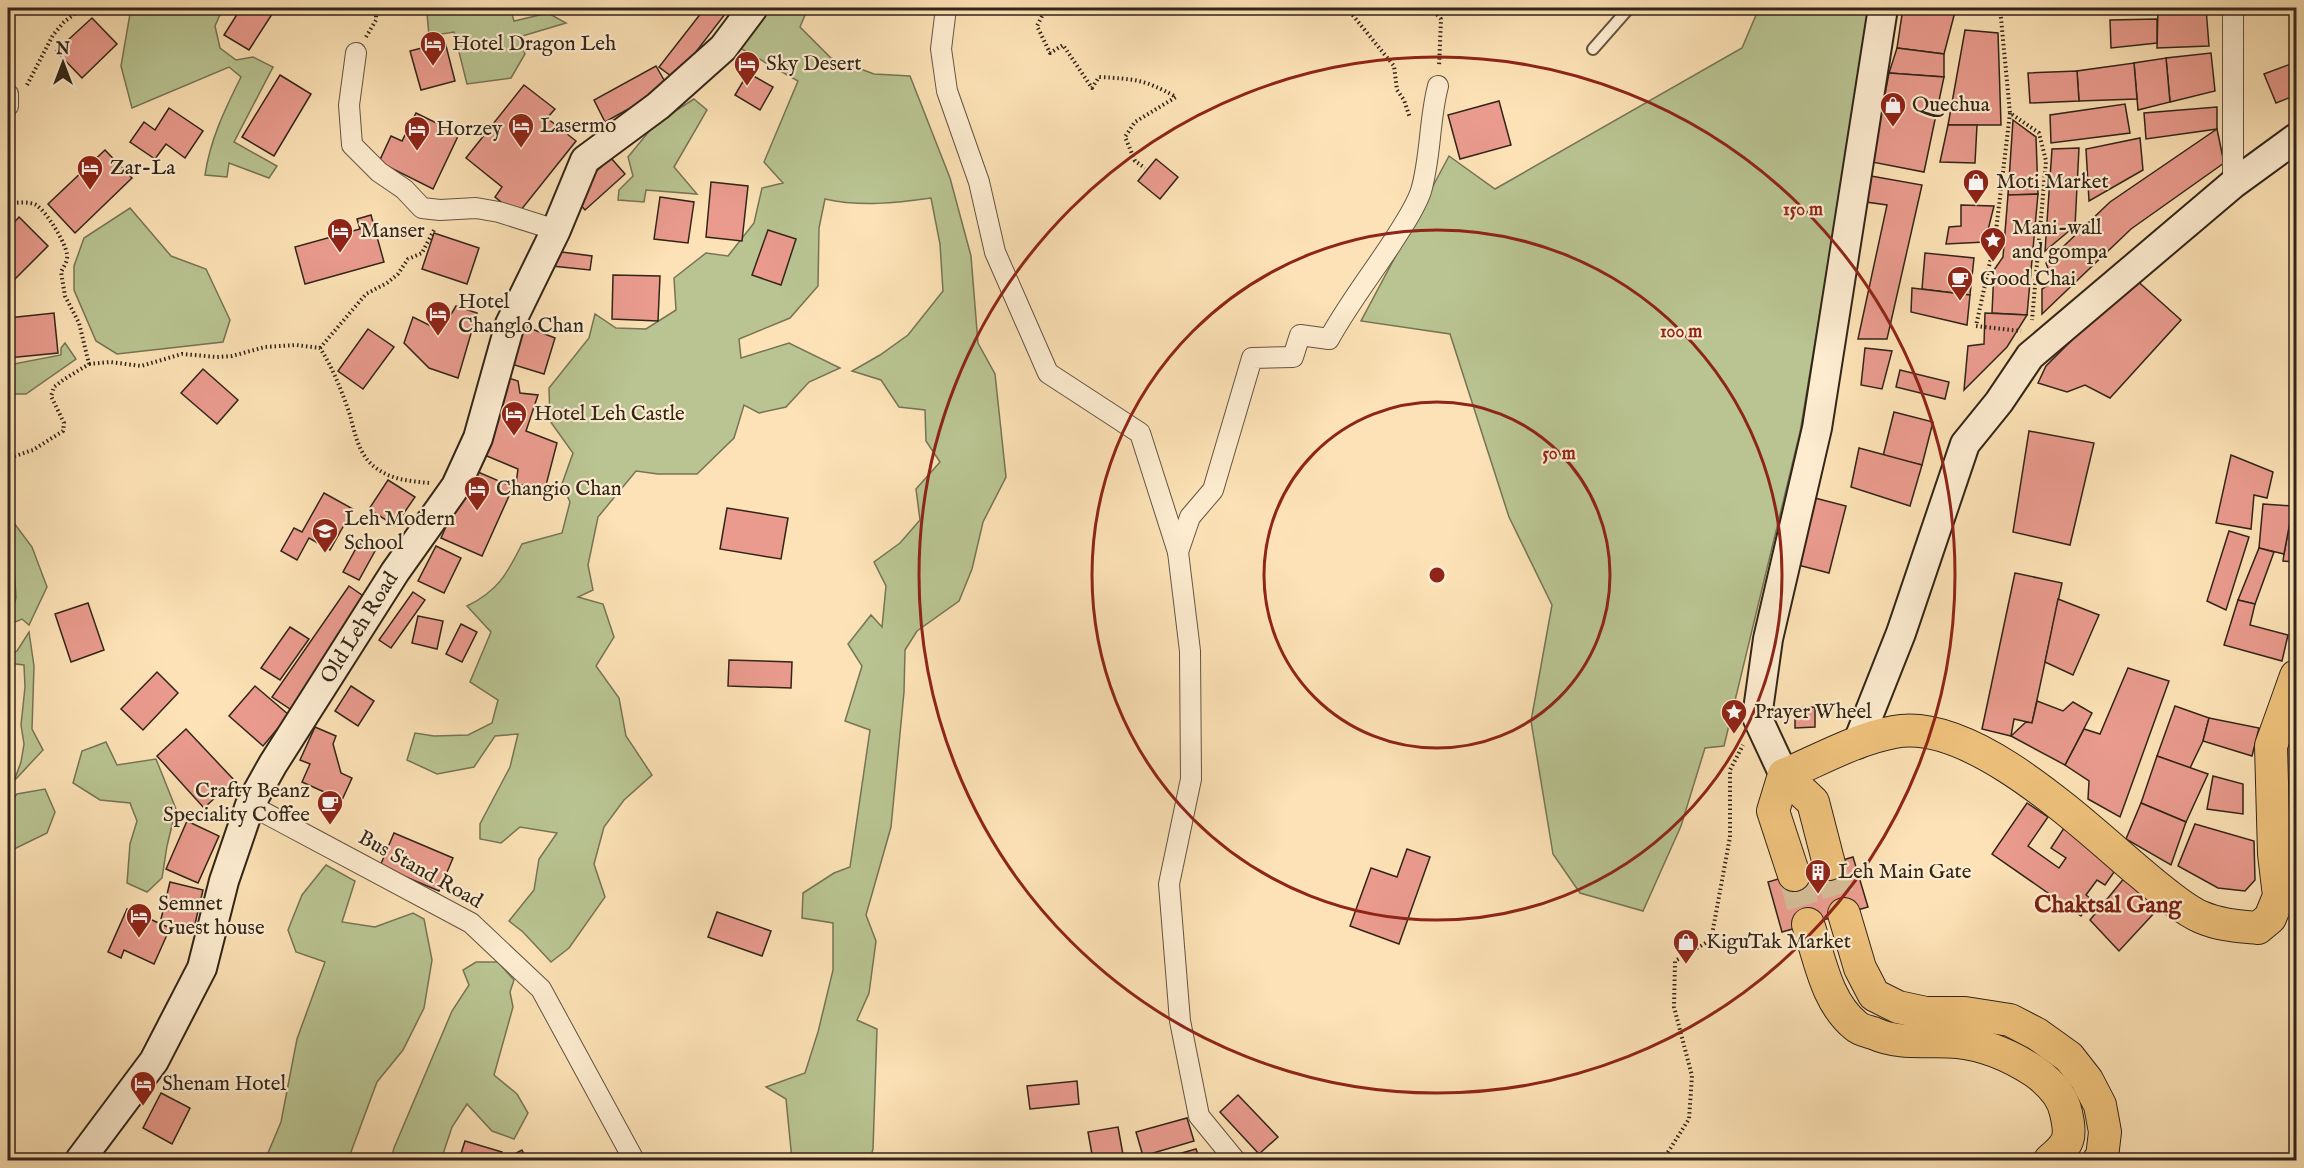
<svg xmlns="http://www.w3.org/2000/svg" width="2304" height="1168" font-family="'IM FELL English',serif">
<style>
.green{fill:#b9c492;stroke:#767455;stroke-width:1.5}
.building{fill:#ea9b8e;stroke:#322518;stroke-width:1.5}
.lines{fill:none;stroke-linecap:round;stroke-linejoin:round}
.primary-tunnel{stroke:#d4bc96;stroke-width:32;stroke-dasharray:32 16;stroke-linecap:butt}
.lane-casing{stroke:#645440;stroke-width:14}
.street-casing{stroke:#645440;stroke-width:22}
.secondary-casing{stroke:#322518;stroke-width:32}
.primary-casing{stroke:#322518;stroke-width:34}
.path{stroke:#322518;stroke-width:4;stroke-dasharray:1.5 3;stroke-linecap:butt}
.lane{stroke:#fdecd0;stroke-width:10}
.street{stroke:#fdecd0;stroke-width:20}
.secondary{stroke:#fdecd0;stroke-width:28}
.primary{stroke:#eec17b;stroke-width:32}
.ring{fill:none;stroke:#8f2418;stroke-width:3}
.labels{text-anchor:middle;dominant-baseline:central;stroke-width:4.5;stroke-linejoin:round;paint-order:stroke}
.poi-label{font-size:21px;fill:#322518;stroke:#fdecd0;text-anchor:start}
.street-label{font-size:21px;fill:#322518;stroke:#fdecd0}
.quarter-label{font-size:24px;font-weight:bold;fill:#7a1f14;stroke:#fdecd0}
.centre{fill:#8f2418;stroke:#fdecd0;stroke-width:3}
.ring-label{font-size:18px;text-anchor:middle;font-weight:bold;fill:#8f2418;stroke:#fdecd0;stroke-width:4.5;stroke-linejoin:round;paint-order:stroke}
</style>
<rect width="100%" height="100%" fill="#fce2b6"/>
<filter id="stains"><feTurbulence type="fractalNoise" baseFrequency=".00333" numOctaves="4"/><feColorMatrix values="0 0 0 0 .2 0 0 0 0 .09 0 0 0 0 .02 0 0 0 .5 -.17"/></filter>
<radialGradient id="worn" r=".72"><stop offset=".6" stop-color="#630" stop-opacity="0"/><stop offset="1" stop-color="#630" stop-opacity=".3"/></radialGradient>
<g class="green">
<path d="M131,8H223L215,26L220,48L236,60L253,57L273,67L234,142L277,166L269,178L229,163L227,177L205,175C210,140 225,109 241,77L229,67L132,108L121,66Z"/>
<polygon points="432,8 510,8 514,21 548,13 566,23 519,37 525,54 511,78 467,84 454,32 429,36 427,13"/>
<path d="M766,8H808L800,27L831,58L874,74L910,76L950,178L971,256L978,343L995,374L1006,477L983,522L972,569L959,601L917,631L905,650L904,692L891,827L866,915L876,941L869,993L857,1020L877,1029L873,1149L870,1160H792L786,1099L766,1087L805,1073L818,1032L833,970V923L802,918L803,893L834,873L850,867L870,730L845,721L862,666L848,644L871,615L882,627L886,586L874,562L900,543L920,520L916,489L940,462L926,441L925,410L899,407L881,380L852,371L880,355L908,335L943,291L940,244L931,198C896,203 860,207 825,199L819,228L818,286L790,318L739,339L741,358L789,343L840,368L809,382L786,407L759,413L744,405L734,438L697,474H658L636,471L598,517L588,565L593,590L578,597L603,604L614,637L596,666L619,698L626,736L652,775L624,800L604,827L594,864L605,897L569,948L551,962L523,932L509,921L534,890L539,859L557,833L520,827L501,843L480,839V824L510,767L518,734L495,736L474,767L437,774L407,760L415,733L434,736L468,735L492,723L498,700L470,682L491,632L467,606C498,591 507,574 522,544L562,533L570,502L562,484L573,453L550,421L549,388L589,338L595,314L616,328L646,329L676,310L674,278L706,253L728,256L754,223L762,188L783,183L764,162L798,81L740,48Z"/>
<polygon points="1759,8 1869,8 1838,204 1800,432 1724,746 1705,748 1681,826 1643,911 1580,893 1553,854 1531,721 1552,605 1509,517 1450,334 1361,321 1449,156 1495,189 1742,48"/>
<polygon points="694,99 707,110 674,167 697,194 646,190 644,202 618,200 619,190 633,176 628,157 655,124"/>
<polygon points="130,208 171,256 206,269 230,320 223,342 117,354 96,341 74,290 74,266 84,238"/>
<polygon points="65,343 76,359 26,394 8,394 8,365 61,355 61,348"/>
<polygon points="8,515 32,547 47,587 29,625 22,619 8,625 16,598 14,564 8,554"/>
<polygon points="29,632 34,666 32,729 43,750 14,781 21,762 24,744 21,725 25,687 24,665 8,663 8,655 17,651"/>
<polygon points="106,742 117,765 156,759 176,809 167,846 162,878 147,892 127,883 130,844 137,821 130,803 100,800 73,783 82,751"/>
<polygon points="45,789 55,812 47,833 8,852 8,805 17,794"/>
<polygon points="326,865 355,881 342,922 375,927 413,913 424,919 432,960 424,1008 403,1050 377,1082 348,1160 265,1160 281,1122 297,1039 325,962 296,952 288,930 302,895"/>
<polygon points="476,962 498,962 514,980 510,992 513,1007 494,1075 517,1094 528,1113 514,1139 492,1131 467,1104 452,1127 441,1160 391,1160 394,1148 452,1011 469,985 463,970"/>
</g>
<g class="building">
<polygon points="241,8 276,8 249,50 224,35"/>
<polygon points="705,8 729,9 675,79 659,67"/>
<polygon points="1903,8 1956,8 1944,54 1897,48"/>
<polygon points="2206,8 2209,46 2157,48 2158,10"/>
<polygon points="92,18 117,44 82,78 56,51"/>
<polygon points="2157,19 2157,43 2111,48 2110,20"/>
<polygon points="1965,30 1998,33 2001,125 1948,125"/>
<polygon points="445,42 455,81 421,90 410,51"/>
<polygon points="1897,48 1944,54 1944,77 1889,73"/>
<polygon points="2211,53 2215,91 2170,102 2166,58"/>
<polygon points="2166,58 2170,102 2138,110 2134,63"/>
<polygon points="2296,62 2296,95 2276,103 2264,74"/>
<polygon points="2134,63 2137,99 2079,101 2077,71"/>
<polygon points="656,66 668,87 605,122 594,100"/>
<polygon points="2077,71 2079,101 2030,103 2028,73"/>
<polygon points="748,73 773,87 760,110 735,95"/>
<polygon points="1889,73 1944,77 1924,172 1872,162"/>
<polygon points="280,75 311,94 274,156 242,137"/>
<polygon points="524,85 555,109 547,118 576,141 517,215 495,197 502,187 466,158"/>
<polygon points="1499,101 1511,145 1460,159 1448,115"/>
<polygon points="2125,104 2130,133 2051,143 2050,115"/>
<polygon points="2217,107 2217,129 2146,139 2144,113"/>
<polygon points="169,108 203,131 185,158 166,144 155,159 130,142 144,122 155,130"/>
<polygon points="416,113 459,134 433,189 379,162 391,136 402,141"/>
<polygon points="2013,120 2036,137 2038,194 2008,195"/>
<polygon points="1948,125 1977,125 1975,163 1940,162"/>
<polygon points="2217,129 2224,163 2131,229 2042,314 2042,289 2053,282 2046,263 2110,202"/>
<polygon points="2140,138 2143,170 2089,201 2086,149"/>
<polygon points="2079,148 2075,226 2045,251 2052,149"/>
<polygon points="105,150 132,178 75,233 48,204"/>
<polygon points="611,158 625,174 585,210 571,194"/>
<polygon points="1156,159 1178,177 1160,199 1138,181"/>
<polygon points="1871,176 1922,185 1887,339 1858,339 1887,205 1866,202"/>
<polygon points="711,182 748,186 742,241 706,237"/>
<polygon points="2038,194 2027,315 1992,313 1994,270 2003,257 2008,195"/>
<polygon points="660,197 694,202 688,243 654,239"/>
<polygon points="1961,205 1994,206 1985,242 1946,244 1949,227 1961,226"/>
<polygon points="371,215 384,262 305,284 295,247 360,229 357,219"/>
<polygon points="19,217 48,246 8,286 8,229"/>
<polygon points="768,230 796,239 781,285 752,275"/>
<polygon points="434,233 479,248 467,284 422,269"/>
<polygon points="554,251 592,256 590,270 552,266"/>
<polygon points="1925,253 1974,258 1970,295 1922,289"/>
<polygon points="613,275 660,276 658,321 612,319"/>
<polygon points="2134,278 2181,320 2110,398 2085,385 2067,392 2038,383 2046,366"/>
<polygon points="1912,288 1970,295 1967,325 1911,312"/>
<polygon points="456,306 477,313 458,378 429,368 404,343 413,317 441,331"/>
<polygon points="54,313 58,353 8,358 8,318"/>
<polygon points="1985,313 2027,315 2007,347 1964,390 1968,346 1984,344"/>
<polygon points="519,324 555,338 544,374 508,363"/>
<polygon points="368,329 394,347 363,389 338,371"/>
<polygon points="1865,348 1892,351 1882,389 1861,385"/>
<polygon points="203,369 238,400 217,424 181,393"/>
<polygon points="1900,370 1949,382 1945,399 1896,387"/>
<polygon points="503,376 518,381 520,393 538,395 526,431 557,443 545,489 516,484 518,469 482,454"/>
<polygon points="1894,412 1933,422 1922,465 1883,456"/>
<polygon points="2029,431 2094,443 2070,545 2013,532"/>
<polygon points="1859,448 1922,465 1910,506 1851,487"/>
<polygon points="2231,455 2273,472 2267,498 2254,495 2251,529 2216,523"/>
<polygon points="471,469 513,487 482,556 441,538"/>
<polygon points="388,480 415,497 395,526 369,509"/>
<polygon points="2296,487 2296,562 2283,561 2284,554"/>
<polygon points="324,493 353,509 330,550 309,538 297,560 281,551 294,528 302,532"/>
<polygon points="1811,497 1846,506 1829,573 1794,564"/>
<polygon points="2263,504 2293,506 2284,554 2259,548"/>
<polygon points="727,508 788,518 781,559 720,549"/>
<polygon points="2229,531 2249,537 2226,610 2207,601"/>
<polygon points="359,543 375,551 359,580 343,572"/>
<polygon points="436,546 461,558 444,593 418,581"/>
<polygon points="2259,548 2274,552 2255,604 2238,600"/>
<polygon points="2015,573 2062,583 2032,723 2014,719 2011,736 1982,729"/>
<polygon points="349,586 369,600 293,711 272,697"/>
<polygon points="413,592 425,600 391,648 379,640"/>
<polygon points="2058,599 2099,615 2073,675 2045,662"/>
<polygon points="2238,600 2255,604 2250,625 2288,635 2282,661 2224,645"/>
<polygon points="88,603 104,650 71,662 55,614"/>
<polygon points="418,616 443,621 437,649 412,643"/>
<polygon points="461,624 477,632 462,662 446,654"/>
<polygon points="290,627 309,639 280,680 261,668"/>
<polygon points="729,660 792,662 791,688 728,686"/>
<polygon points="2128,668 2169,681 2120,817 2088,799 2089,781 2065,765 2084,729 2100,734"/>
<polygon points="157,672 178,693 143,730 121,709"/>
<polygon points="255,686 289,715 263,746 229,716"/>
<polygon points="351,686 374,701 358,726 335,711"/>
<polygon points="2037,701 2063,711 2073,702 2092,713 2065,765 2011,736 2026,722 2032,723"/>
<polygon points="2175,706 2209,718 2203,741 2190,768 2157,756"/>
<polygon points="1815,707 1815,727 1795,728 1795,708"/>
<polygon points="2209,718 2259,728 2252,756 2203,741"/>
<polygon points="315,727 336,736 333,744 341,773 352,778 342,800 302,782 310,764 300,760"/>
<polygon points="186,729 234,780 204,808 157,756"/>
<polygon points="2157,756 2208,774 2186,822 2141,803"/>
<polygon points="2213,776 2243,784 2243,814 2207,809"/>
<polygon points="2027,803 2048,817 2028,846 2059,868 2066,858 2051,848 2066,825 2121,862 2105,885 2097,880 2086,895 2092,900 2081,916 1992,854"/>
<polygon points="2141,803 2186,822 2171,865 2126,839"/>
<polygon points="187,821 219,836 198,883 166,869"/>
<polygon points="2195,824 2254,841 2255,880 2245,891 2218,888 2178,866"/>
<polygon points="394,833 453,858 439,891 380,866"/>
<polygon points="1407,849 1430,857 1399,944 1350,926 1371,868 1397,877"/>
<polygon points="1853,857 1868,907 1782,932 1768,882"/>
<polygon points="2130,871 2168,898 2119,951 2090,920"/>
<polygon points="170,882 203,890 194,928 161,919"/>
<polygon points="127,909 170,928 154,964 124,950 121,958 108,952"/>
<polygon points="717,912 771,931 762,956 708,937"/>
<polygon points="1077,1081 1079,1104 1030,1109 1027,1086"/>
<polygon points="161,1093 190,1108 172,1144 143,1128"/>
<polygon points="1238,1095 1278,1137 1259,1154 1220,1112"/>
<polygon points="1187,1118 1194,1141 1143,1156 1136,1132"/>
<polygon points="1118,1127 1124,1160 1093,1160 1088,1132"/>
<polygon points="465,1141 502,1152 499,1160 459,1160"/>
<polygon points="1196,1149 1200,1160 1157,1160"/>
<polygon points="522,1150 527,1160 503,1160"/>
</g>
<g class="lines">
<g class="primary-tunnel">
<polyline points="1829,864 1844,914"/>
<polyline points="1794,875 1808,924"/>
</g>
<g class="lane-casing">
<polyline id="lane" points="1593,49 1629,8"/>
</g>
<g class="street-casing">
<g id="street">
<polyline points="946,8 941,49 947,91 979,182 995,252 1048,373 1140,433 1178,552"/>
<polyline points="2233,8 2233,184"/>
<polyline points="356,53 349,105 352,145 379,172 404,189 422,208 440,210 476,208 499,212 556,230"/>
<polyline points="8,94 8,106"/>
<polyline points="250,805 471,923 541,989 634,1160"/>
<path d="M1235,1160L1199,1116L1180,1021L1169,884L1191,779L1190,651L1178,552L1190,517L1213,490L1252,358L1293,357L1300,335L1329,339C1347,306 1371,275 1392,243C1402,227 1415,209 1421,191C1431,157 1429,120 1438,86"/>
</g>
</g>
<g class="secondary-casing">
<g id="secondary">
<polyline points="1857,744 1901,633 1965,444 1999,402 2030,356 2233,184 2296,138"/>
<polyline points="1784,775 1757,717 1768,639 1817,428 1883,8"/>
<polyline points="80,1160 154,1061 202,968 224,881 250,805 273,764 395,572 456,486 478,438 510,324 556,230 585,160 658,106 723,48 753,8"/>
</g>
</g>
<g class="primary-casing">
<g id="primary">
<path d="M1784,775C1819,760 1856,739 1894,732C1972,717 2082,824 2138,871C2154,884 2182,909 2201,917C2219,925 2238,926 2258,928L2270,918L2279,896L2274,854L2271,746L2296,676"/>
<polyline points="1784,775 1813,802 1829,864"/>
<polyline points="1784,775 1773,811 1794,875"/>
<polyline points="1844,914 1860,968 1874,995 1898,1007 1926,1013 1965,1013 2010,1020 2037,1034 2069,1057 2087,1080 2100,1105 2105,1132 2102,1157 2099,1160"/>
<path d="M1808,924C1820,959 1826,1002 1856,1026C1860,1030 1867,1031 1873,1033C1902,1046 1928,1039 1958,1042C1986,1045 2011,1056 2034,1071C2048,1081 2063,1096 2066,1113C2072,1138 2069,1144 2050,1160"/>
</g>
</g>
<g class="path">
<path d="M1046,8L1037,26L1050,53L1063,45L1092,88L1099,77C1134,79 1144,79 1176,97L1135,122L1125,137L1135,161L1145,168"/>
<polyline points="1347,8 1394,66 1397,90 1404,100 1410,118"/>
<polyline points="1431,8 1441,19 1439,67"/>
<polyline points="2000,8 2010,113 2039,133 2046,161 2032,320"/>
<polyline points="366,37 376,20 376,8"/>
<polyline points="27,85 53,35 64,22 82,8"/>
<polyline points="2010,113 1995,239 1976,326 2021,331"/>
<path d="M8,203C16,203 29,201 36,205C47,212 65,242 67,254C68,261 64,266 61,272L65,296L79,323L89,364L63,380L54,387L51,396L64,423L63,431L33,450L9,458L8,456"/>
<polyline points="320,348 366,294 387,283 398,274 408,259 422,253 434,230"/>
<path d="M89,364L110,362L141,366L182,354L217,357L232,356L265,347L296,345L320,348C333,368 342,392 350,415C355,434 359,456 376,468C392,480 410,481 429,483"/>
<polyline points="1663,1160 1689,1119 1692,1076 1674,1007 1675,961 1711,940 1730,837 1730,770 1743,745"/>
</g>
<use href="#lane" class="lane"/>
<use href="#street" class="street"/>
<use href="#secondary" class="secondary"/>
<use href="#primary" class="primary"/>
</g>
<g class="ring">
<circle cx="1437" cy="575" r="173"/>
<circle cx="1437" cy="575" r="345"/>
<circle cx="1437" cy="575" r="518"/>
</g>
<defs>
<g id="hotel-pin" transform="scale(1.35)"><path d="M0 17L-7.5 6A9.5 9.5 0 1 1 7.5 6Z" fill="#8f2418" stroke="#fdecd0"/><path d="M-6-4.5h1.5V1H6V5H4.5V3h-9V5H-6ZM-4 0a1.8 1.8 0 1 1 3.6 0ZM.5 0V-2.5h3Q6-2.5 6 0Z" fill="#fff"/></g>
<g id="shop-pin" transform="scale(1.35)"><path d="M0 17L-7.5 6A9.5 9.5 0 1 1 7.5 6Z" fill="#8f2418" stroke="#fdecd0"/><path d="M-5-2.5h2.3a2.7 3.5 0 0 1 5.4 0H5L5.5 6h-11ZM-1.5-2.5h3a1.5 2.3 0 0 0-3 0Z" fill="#fff"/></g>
<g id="sight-pin" transform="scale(1.35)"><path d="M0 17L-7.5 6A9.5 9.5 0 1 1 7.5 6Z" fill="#8f2418" stroke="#fdecd0"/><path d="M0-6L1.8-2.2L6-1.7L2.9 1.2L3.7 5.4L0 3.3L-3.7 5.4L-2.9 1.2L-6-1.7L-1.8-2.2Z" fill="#fff"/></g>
<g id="cafe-pin" transform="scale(1.35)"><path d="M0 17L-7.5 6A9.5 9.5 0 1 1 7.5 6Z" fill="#8f2418" stroke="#fdecd0"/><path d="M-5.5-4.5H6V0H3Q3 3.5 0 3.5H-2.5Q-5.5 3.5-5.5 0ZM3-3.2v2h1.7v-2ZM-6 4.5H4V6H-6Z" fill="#fff"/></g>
<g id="school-pin" transform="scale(1.35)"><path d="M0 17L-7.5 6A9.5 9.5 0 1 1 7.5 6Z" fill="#8f2418" stroke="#fdecd0"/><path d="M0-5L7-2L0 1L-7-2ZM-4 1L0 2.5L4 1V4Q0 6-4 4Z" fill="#fff"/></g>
<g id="building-pin" transform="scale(1.35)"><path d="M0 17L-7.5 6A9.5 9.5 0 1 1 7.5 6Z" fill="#8f2418" stroke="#fdecd0"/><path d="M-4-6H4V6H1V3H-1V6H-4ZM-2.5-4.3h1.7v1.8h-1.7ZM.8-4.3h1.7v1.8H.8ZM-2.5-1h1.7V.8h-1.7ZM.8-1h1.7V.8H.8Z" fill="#fff"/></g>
</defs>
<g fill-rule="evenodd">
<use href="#hotel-pin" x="433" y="44"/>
<use href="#hotel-pin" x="747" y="64"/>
<use href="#shop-pin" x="1893" y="105"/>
<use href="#hotel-pin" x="521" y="126"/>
<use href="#hotel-pin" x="417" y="129"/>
<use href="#hotel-pin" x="90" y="168"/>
<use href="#shop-pin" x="1976" y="182"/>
<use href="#hotel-pin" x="340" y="231"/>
<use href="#sight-pin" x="1993" y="240"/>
<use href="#cafe-pin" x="1960" y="279"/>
<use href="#hotel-pin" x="438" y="314"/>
<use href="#hotel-pin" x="514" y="414"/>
<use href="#hotel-pin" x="477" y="489"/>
<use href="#school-pin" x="325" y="531"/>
<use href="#sight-pin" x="1734" y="712"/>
<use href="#cafe-pin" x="330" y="803"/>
<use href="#building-pin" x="1818" y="872"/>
<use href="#hotel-pin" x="139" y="916"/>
<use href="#shop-pin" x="1686" y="942"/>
<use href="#hotel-pin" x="143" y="1084"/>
</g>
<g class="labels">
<g class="poi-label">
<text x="452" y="44">Hotel Dragon Leh</text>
<text x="766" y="64">Sky Desert</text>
<text x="1912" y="105">Quechua</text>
<text x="540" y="126">Lasermo</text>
<text x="436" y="129">Horzey</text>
<text x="110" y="168">Zar-La</text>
<text x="1996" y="182">Moti Market</text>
<text x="2012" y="228">Mani-wall<tspan x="2012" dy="24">and gompa</tspan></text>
<text x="360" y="231">Manser</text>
<text x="1980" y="279">Good Chai</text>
<text x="458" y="302">Hotel<tspan x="458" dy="24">Changlo Chan</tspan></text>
<text x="534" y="414">Hotel Leh Castle</text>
<text x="496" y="489">Changio Chan</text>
<text x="344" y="519">Leh Modern<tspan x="344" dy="24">School</tspan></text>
<text x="1754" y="712">Prayer Wheel</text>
<text x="310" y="791" text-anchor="end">Crafty Beanz<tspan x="310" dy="24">Speciality Coffee</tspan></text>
<text x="1838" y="872">Leh Main Gate</text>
<text x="158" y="904">Semnet<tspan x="158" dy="24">Guest house</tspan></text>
<text x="1706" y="942">KiguTak Market</text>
<text x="162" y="1084">Shenam Hotel</text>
</g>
<g class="street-label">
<text transform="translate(360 628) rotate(-58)">Old Leh Road</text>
<text transform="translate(420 870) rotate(29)">Bus Stand Road</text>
</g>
<g class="quarter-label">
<text x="2108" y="905">Chaktsal Gang</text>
</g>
</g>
<circle cx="1437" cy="575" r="9" class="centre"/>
<g class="ring-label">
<text x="1803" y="215">150 m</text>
<text x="1681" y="337">100 m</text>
<text x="1559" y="459">50 m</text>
</g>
<rect width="2304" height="1168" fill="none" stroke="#fce2b6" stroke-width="30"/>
<rect x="9" y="9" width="2286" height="1150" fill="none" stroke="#322518" stroke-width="3"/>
<rect x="15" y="15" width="2274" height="1138" fill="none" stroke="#322518" stroke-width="1.5"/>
<g transform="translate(63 63)" stroke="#fdecd0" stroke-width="4.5" paint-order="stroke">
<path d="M0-4.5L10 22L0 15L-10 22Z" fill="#322518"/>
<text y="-9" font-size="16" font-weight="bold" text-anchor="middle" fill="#322518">N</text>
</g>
<rect width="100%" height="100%" filter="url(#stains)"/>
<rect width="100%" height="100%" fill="url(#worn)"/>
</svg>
